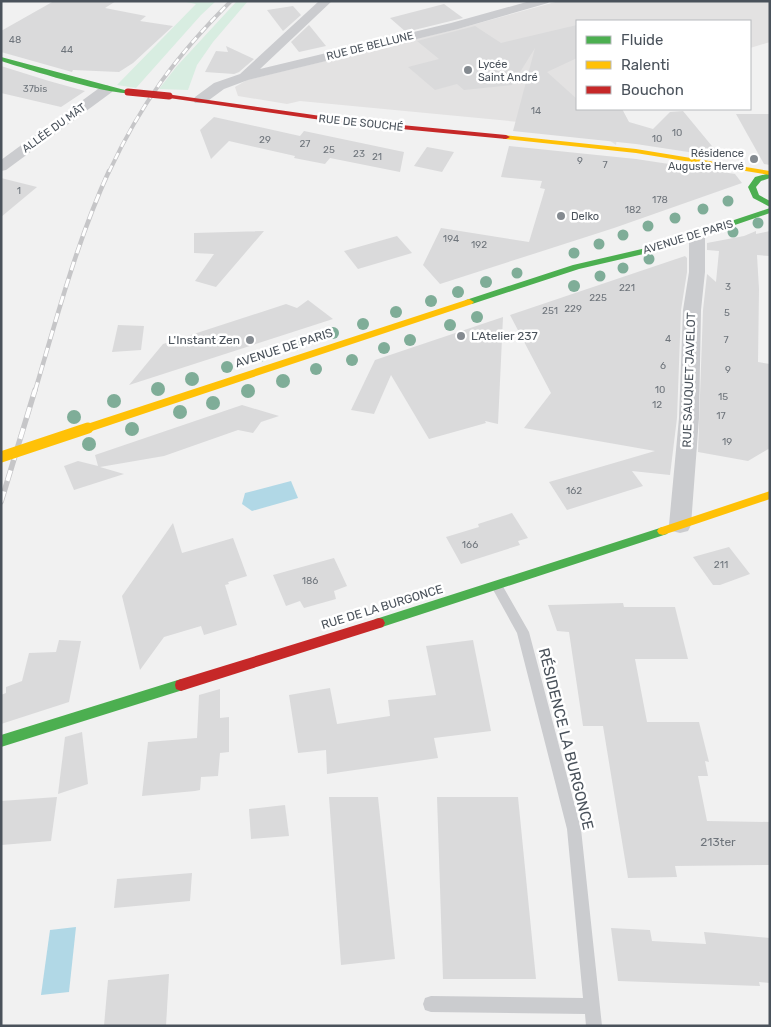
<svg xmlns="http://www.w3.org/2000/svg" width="771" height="1027" font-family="Rubik,sans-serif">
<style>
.education{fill:#e3e2e2}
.green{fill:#d8ede1}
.water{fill:#b1d8e6}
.building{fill:#dadadb}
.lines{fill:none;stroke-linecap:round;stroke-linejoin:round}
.lane{fill:#cbcccf;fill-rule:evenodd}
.street{fill:#cbcccf;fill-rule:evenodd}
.fast{fill:#4caf50;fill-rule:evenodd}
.slow{fill:#ffc107;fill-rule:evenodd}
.jam{fill:#c62828;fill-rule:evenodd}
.rail-far2-casing{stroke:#c6c6c8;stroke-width:4}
.rail-far1-casing{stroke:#c6c6c8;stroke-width:4.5}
.rail-casing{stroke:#c6c6c8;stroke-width:5.5}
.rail-far2{stroke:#fff;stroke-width:2.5;stroke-dasharray:7;stroke-linecap:butt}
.rail-far1{stroke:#fff;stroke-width:3;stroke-dasharray:9;stroke-linecap:butt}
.rail{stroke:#fff;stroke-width:4;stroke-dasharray:11;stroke-linecap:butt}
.slow-bridge{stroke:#ffc107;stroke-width:11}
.jam-bridge{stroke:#c62828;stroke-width:7}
.tree{fill:#7fad98}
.poi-dot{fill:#848a90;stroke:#fff;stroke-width:2}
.labels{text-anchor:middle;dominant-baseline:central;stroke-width:5;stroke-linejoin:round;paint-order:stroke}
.number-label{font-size:10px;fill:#6f757c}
.far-street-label{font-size:11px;fill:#4a525b;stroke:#fff}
.far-poi-label{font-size:11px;fill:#4a525b;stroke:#fff;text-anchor:start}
.poi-label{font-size:12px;fill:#4a525b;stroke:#fff;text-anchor:start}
.street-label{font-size:12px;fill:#4a525b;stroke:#fff}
.near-number-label{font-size:12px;fill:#6f757c}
.near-street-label{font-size:15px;fill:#4a525b;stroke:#fff}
</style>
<rect width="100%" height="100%" fill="#f1f1f1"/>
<polygon class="education" points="559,1 770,1 770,42 750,48 750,21 577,21 577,109 622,109 636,137 617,138 616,145 593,129 300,101 287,104 238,96 235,87 247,80 461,28"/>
<g class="green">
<polygon points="181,1 216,1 201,15 136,88 117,85 196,4"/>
<polygon points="237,1 248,1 213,42 197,65 188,90 159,89 177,66"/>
</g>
<g class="water">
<polygon points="291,481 298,498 252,511 242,504 245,493"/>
<polygon points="76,927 69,992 41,995 50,930"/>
</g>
<g class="building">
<polygon points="54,1 116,1 105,8 146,16 140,21 173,26 133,63 119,72 73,70 72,72 1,52 1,31"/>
<polygon points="444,4 463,18 406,32 390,18"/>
<polygon points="293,6 301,15 283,31 267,10"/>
<polygon points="309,25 326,46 299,52 291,42"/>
<polygon points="577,25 577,58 547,72 577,99 577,109 622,109 629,122 653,129 670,112 683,111 721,157 636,144 513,131 535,48 512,85 464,90 457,84 435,90 408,67 439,59 417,41 475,26 501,43"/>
<polygon points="226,46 254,59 239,72 234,74 205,72 216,51 228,52"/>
<polygon points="1,66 49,81 85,91 61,107 1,93"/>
<polygon points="736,114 770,114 770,165 764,164"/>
<polygon points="214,117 300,136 304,131 404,152 400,172 330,158 325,164 294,158 295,156 229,141 211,159 200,130"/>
<polygon points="509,146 636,159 735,174 742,183 614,228 440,284 423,265 441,228 529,242 545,189 540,188 542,181 501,177"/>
<polygon points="427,147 454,152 442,172 414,166"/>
<polygon points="1,178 37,187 1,217"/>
<polygon points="264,231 216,287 195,281 214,254 194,253 194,233"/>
<polygon points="756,231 756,234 770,231 770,256 757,255 759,289 758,362 770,364 770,448 748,461 698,452 703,310 707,274 716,282 719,251 707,250 707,243 744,236"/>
<polygon points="397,236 412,253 358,269 344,251"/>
<polygon points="685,256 687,258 687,272 681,310 677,418 670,475 632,471 643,486 567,510 549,482 655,451 524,428 551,393 510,315"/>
<polygon points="308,300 333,319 129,385 163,344 286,304 297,308"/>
<polygon points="503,317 498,424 485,421 486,423 429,439 391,375 374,414 351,410 375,360"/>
<polygon points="118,325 144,326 141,350 112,352"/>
<polygon points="242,405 279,416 261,422 253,433 238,430 164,456 100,467 124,474 74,490 64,466 78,461 98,466 95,455"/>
<polygon points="512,513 528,538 518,541 520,545 461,564 446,537 479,527 478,524"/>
<polygon points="173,523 182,553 233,538 247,576 228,582 229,584 225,585 237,625 204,635 201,626 164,637 140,670 122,596"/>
<polygon points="729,547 750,574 720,585 713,585 693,557"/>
<polygon points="334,558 347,586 334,591 336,599 304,608 300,601 286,606 273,575"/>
<polygon points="623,603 624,607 675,607 688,659 635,659 647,722 699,722 709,762 705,761 708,776 698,776 707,821 770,822 770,865 675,866 677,877 628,878 603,726 583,726 569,632 557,631 548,605"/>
<polygon points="59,640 81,641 69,702 1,724 1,695 6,693 6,687 22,681 29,653 56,652"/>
<polygon points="473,640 491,731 434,738 438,758 327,774 326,750 298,753 289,695 330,688 337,724 390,716 388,700 436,695 426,646"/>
<polygon points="220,689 220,718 229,717 229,752 220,753 218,776 201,777 200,790 195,791 142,796 148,742 197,738 199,695"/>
<polygon points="82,732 88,784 58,794 65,737"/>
<polygon points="57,797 51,841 1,845 1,801"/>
<polygon points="329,797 378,797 395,959 341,965"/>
<polygon points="437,797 518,797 536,979 443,979"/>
<polygon points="285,805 289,836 251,839 249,809"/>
<polygon points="192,873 190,901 114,908 117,879"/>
<polygon points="611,928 650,930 652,941 706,944 704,932 770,938 770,983 759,982 760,986 618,981"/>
<polygon points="169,974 166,1026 104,1026 108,980"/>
</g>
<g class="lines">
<polygon class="lane" points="497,581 501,583 529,632 581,829 602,1026 586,1026 585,1014 431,1012 425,1010 423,1004 425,998 431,996 583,998 567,829 517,633 491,586 493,583"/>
<g class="street">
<polygon points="319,1 332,1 260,69 451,23 530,1 550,1 548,3 458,29 248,80 224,89 205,103 195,103 193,100 195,97 214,83 240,74"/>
<polygon points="107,85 114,89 112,92 6,170 1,171 1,160 102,86"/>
<polygon points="697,230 703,232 705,235 705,272 701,310 699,418 691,525 688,531 680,533 672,531 669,525 679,418 683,310 689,272 689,235 691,232"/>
</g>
<g class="fast">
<path d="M1,57L132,92C121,99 20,67 1,61Z"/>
<polygon points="770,173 770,178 761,181 756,187 759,195 770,201 770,207 753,198 748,187 755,177"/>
<polygon points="770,208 770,213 665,249 579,269 472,304 466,304 464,302 466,300 573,265 659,245"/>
<polygon points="663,527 667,528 669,531 667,534 379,628 375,627 373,623 375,619 379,618"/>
<polygon points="181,679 186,681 187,685 186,689 1,747 1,735"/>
</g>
<g class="slow">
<polygon points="503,135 636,149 770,171 770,175 636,153 506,139 503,139"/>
<polygon points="469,299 474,302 472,304 92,431 88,432 83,428 84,425"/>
<polygon points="770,491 770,499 663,535 659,534 657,531 659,528"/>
</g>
<g class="jam">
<polygon points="166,94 349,120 506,135 510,137 506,139 349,124 169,98 165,96"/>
<polygon points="379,618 383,619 385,623 383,627 181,691 176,689 175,685 176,681 181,679"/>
</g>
<g class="rail-far2-casing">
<path id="rail-far2" d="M109,172C141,103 177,55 231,1"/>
</g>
<g class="rail-far1-casing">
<path id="rail-far1" d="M35,391C57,317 77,241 109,171"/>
</g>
<g class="rail-casing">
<polyline id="rail" points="1,502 35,390"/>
</g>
<use href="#rail-far2" class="rail-far2"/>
<use href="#rail-far1" class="rail-far1"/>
<use href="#rail" class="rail"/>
<polyline class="slow-bridge" points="1,457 88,428"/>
<polyline class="jam-bridge" points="128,92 169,96"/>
</g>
<g class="tree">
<circle cx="728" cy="201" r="5.5"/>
<circle cx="703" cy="209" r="5.5"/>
<circle cx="675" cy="218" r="5.5"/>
<circle cx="758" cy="223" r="5.5"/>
<circle cx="648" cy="226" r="5.5"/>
<circle cx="733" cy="232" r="5.5"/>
<circle cx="623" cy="235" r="5.5"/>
<circle cx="599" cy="244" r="5.5"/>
<circle cx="574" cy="253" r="5.5"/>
<circle cx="649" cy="259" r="5.5"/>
<circle cx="623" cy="268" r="5.5"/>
<circle cx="517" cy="273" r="5.5"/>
<circle cx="600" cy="276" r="5.5"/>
<circle cx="486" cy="282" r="6"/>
<circle cx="574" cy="286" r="6"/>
<circle cx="458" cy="292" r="6"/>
<circle cx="431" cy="301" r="6"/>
<circle cx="396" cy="312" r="6"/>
<circle cx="477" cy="317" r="6"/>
<circle cx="363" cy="324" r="6"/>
<circle cx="450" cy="325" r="6"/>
<circle cx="333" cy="333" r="6"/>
<circle cx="410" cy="340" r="6"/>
<circle cx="295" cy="345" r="6"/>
<circle cx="384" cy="348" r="6"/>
<circle cx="260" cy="356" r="6"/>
<circle cx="352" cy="360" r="6"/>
<circle cx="227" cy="367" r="6"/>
<circle cx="316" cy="369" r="6"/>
<circle cx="192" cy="379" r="7"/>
<circle cx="283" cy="381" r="7"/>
<circle cx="158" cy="389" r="7"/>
<circle cx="248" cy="391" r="7"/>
<circle cx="114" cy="401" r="7"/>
<circle cx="213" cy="403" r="7"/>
<circle cx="180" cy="412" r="7"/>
<circle cx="74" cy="417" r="7"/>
<circle cx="132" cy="429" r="7"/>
<circle cx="89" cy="444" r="7"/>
</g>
<g class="poi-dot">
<circle cx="468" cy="70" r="5"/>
<circle cx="754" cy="159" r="5"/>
<circle cx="561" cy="216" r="5"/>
<circle cx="461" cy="336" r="5"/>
<circle cx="250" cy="340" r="5"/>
</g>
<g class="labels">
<g class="number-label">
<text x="15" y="40">48</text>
<text x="67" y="50">44</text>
<text x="35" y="89">37bis</text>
<text x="536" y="111">14</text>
<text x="677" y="133">10</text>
<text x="657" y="139">10</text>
<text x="265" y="140">29</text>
<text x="305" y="144">27</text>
<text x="329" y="150">25</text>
<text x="359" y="154">23</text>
<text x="377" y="157">21</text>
<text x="580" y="161">9</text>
<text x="605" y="165">7</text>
<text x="19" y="191">1</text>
<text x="660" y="200">178</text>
<text x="633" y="210">182</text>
<text x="451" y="239">194</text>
<text x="479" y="245">192</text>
<text x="728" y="287">3</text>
<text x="627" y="288">221</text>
<text x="598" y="298">225</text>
<text x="573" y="309">229</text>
<text x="550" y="311">251</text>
<text x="727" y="313">5</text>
<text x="668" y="339">4</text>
<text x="726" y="340">7</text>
<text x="663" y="366">6</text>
<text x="728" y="370">9</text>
<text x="660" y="390">10</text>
<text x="723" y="397">15</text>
<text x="657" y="405">12</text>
<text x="721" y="416">17</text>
<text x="727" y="442">19</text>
<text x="574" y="491">162</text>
<text x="470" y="545">166</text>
<text x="721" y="565">211</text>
<text x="310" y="581">186</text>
</g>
<g class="far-street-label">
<text transform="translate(370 46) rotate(-14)">RUE DE BELLUNE</text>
<text transform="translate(361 123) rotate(6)">RUE DE SOUCHÉ</text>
<text transform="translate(54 128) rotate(-36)">ALLÉE DU MÂT</text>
<text transform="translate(688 237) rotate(-17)">AVENUE DE PARIS</text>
</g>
<g class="far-poi-label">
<text x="478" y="64">Lycée<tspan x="478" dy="13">Saint André</tspan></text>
<text x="744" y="153" text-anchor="end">Résidence<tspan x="744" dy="13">Auguste Hervé</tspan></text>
<text x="571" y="216">Delko</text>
</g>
<g class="poi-label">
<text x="471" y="336">L'Atelier 237</text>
<text x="240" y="340" text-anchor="end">L'Instant Zen</text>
</g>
<g class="street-label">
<text transform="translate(284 348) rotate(-18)">AVENUE DE PARIS</text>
<text transform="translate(689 380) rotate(-88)">RUE SAUQUET JAVELOT</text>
<text transform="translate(382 607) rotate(-17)">RUE DE LA BURGONCE</text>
</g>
<g class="near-number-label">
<text x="718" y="842">213ter</text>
</g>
<g class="near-street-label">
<text transform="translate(566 739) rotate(76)">RÉSIDENCE LA BURGONCE</text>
</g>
</g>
<rect width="771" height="1027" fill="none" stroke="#4a525b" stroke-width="5"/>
<rect x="576" y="20" width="175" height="90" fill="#ffffff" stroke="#b7babd"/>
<rect x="586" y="36" width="25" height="8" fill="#4caf50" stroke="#b7babd"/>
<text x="621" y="45" font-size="15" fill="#4a525b">Fluide</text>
<rect x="586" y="61" width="25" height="8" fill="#ffc107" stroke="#b7babd"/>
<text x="621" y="70" font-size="15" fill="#4a525b">Ralenti</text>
<rect x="586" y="86" width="25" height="8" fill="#c62828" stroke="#b7babd"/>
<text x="621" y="95" font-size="15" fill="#4a525b">Bouchon</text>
</svg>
